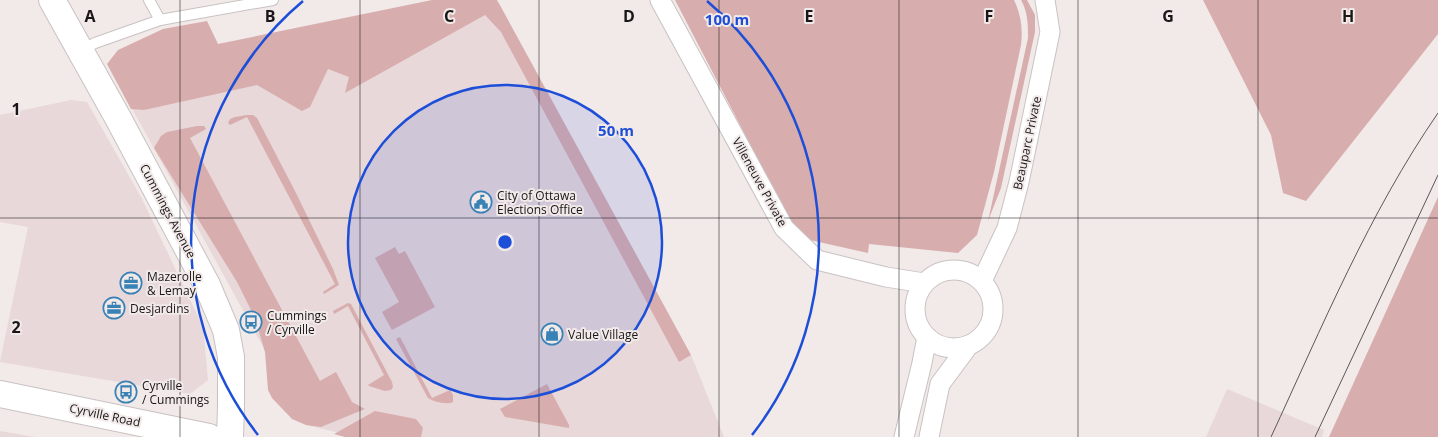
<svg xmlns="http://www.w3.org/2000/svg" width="1438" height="437" font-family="'Open Sans',sans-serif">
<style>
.built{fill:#e8d8d9}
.green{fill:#d8adae}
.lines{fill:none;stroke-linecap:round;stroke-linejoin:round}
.service-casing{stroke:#cac2c2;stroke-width:12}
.minor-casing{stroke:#cac2c2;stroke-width:21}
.secondary-casing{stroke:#cac2c2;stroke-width:28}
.service{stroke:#fff;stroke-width:10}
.minor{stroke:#fff;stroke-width:19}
.secondary{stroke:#fff;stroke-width:26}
.tram{stroke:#5b5757;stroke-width:1}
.grid{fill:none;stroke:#181616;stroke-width:1;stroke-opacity:0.55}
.ring{fill:none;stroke:#1d4ed8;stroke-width:2.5}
.labels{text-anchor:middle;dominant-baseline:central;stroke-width:4;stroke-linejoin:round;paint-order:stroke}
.street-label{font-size:12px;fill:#181616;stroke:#f2e9e9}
.poi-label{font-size:12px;fill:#181616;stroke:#f2e9e9;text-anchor:start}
.grid-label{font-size:16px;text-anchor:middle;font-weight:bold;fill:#181616;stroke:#f2e9e9;stroke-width:4;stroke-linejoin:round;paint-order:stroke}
.centre{fill:#1d4ed8;stroke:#f2e9e9;stroke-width:2.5}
.ring-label{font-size:15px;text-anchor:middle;font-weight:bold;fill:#1d4ed8;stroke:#f2e9e9;stroke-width:4;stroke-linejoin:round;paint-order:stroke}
</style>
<rect width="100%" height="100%" fill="#f2e9e9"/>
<g class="built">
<polygon points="499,3 691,355 724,437 357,437 306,425 118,83"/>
<polygon points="71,100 87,102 142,199 203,327 208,380 190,394 0,362 28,227 0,222 0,115"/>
<polygon points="1227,389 1324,430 1322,437 1206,437"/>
<polygon points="0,431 35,437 0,437"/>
</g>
<g class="green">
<polygon points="432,0 497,0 691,355 679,362 501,32 485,15 345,93 349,77 328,69 310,107 302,111 257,85 144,110 131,109 107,64 118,50 163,29 207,21 218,44"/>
<path d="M675,0H1014C1021,15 1023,29 1021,45L994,172L977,235L958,253L869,244L868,253L810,240L790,221Z"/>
<path d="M1021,0H1027L1035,15V32L1001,188L988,221L1028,38C1028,25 1028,12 1021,0Z"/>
<polygon points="1203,0 1438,0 1438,34 1306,201 1283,193 1271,135"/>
<polygon points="247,115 253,115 257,118 295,191 333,269 339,285 324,294 323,292 335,284 247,117 230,125 228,123 230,119 235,117"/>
<polygon points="197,126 204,126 206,129 190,138 320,381 336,372 352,402 365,409 321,427 306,425 292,419 272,398 268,390 265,352 255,318 237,282 154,148 161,136 167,132"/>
<polygon points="1438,197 1438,437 1329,437"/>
<polygon points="395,247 399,254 405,251 435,307 392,330 382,312 399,302 375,258"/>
<polygon points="348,303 351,304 392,382 393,387 391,390 385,391 369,386 368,385 384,375 348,306 334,314 333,311"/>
<path d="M400,337L432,398L450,390L453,395V402C447,405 434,402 428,398L396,339Z"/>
<polygon points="547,384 569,425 569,428 505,417 500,409"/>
<polygon points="375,411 416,419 423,428 421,437 345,437 334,434"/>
</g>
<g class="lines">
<g class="service-casing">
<g id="service">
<polyline points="149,0 160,20"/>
<polyline points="81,50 95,43 160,20 273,0"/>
</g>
</g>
<g class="minor-casing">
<g id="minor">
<polyline points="660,0 784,228 817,260 886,277 924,283"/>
<circle cx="954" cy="309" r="39"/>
<polyline points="982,281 1007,228 1019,182 1050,32 1045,0"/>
<polyline points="904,437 922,363 927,337"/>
<polyline points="929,437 940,384 969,345"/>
</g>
</g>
<g class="secondary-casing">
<g id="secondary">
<polyline points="52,0 118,118 207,285 226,330 231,357 231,407 230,437"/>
<polyline points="0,394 209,437"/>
</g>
</g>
<use href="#service" class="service"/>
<use href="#minor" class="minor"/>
<use href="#secondary" class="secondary"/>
<g class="tram">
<path d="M1271,437C1322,327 1369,213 1438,113"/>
<polyline points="1315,437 1438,175"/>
</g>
</g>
<path class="grid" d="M180,0V437M360,0V437M539,0V437M719,0V437M899,0V437M1078,0V437M1258,0V437M0,218H1438"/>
<circle cx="505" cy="242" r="157" fill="#1d4ed8" fill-opacity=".12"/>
<g class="ring">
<circle cx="505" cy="242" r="157"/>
<path d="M258 435A314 314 0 0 1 303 1M707 1A314 314 0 0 1 752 435"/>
</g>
<defs>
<g id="civic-ring" transform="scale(1.125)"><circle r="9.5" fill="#f2e9e9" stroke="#3982b6" stroke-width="1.5"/><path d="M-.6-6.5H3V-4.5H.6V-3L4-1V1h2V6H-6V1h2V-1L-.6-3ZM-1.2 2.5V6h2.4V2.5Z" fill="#3982b6"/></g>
<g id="office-ring" transform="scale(1.125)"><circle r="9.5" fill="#f2e9e9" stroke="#3982b6" stroke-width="1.5"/><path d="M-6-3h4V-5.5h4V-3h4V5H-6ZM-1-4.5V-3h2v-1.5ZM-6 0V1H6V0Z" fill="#3982b6"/></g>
<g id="bus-ring" transform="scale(1.125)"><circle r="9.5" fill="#f2e9e9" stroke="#3982b6" stroke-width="1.5"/><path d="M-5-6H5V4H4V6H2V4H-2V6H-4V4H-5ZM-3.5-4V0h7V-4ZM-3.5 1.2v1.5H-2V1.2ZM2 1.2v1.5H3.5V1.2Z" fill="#3982b6"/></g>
<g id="shop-ring" transform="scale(1.125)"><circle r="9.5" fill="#f2e9e9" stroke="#3982b6" stroke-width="1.5"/><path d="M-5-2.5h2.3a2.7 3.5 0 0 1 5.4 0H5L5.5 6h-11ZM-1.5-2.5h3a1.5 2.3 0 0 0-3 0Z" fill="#3982b6"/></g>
</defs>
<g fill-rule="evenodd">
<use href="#civic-ring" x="481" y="202"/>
<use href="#office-ring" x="131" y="283"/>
<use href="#office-ring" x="114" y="308"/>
<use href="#bus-ring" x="251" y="322"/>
<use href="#shop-ring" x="552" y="334"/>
<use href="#bus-ring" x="126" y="392"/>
</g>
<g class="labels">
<g class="street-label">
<text transform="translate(1027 143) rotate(-78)">Beauparc Private</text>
<text transform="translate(760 182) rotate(61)">Villeneuve Private</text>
<text transform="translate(168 211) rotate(62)">Cummings Avenue</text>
<text transform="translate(105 415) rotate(12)">Cyrville Road</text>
</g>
<g class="poi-label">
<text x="497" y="195">City of Ottawa<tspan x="497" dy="14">Elections Office</tspan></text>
<text x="147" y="276">Mazerolle<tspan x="147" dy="14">&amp; Lemay</tspan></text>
<text x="130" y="308">Desjardins</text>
<text x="267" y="315">Cummings<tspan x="267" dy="14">/ Cyrville</tspan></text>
<text x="568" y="334">Value Village</text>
<text x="142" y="385">Cyrville<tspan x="142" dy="14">/ Cummings</tspan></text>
</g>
</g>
<g class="grid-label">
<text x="90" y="22">A</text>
<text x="270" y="22">B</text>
<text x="449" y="22">C</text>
<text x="629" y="22">D</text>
<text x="809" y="22">E</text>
<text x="989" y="22">F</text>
<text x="1168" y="22">G</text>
<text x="1348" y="22">H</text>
<text x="16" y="115">1</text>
<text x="16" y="333">2</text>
</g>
<circle cx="505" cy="242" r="8" class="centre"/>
<g class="ring-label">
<text x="727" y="25">100 m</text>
<text x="616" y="136">50 m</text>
</g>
</svg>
